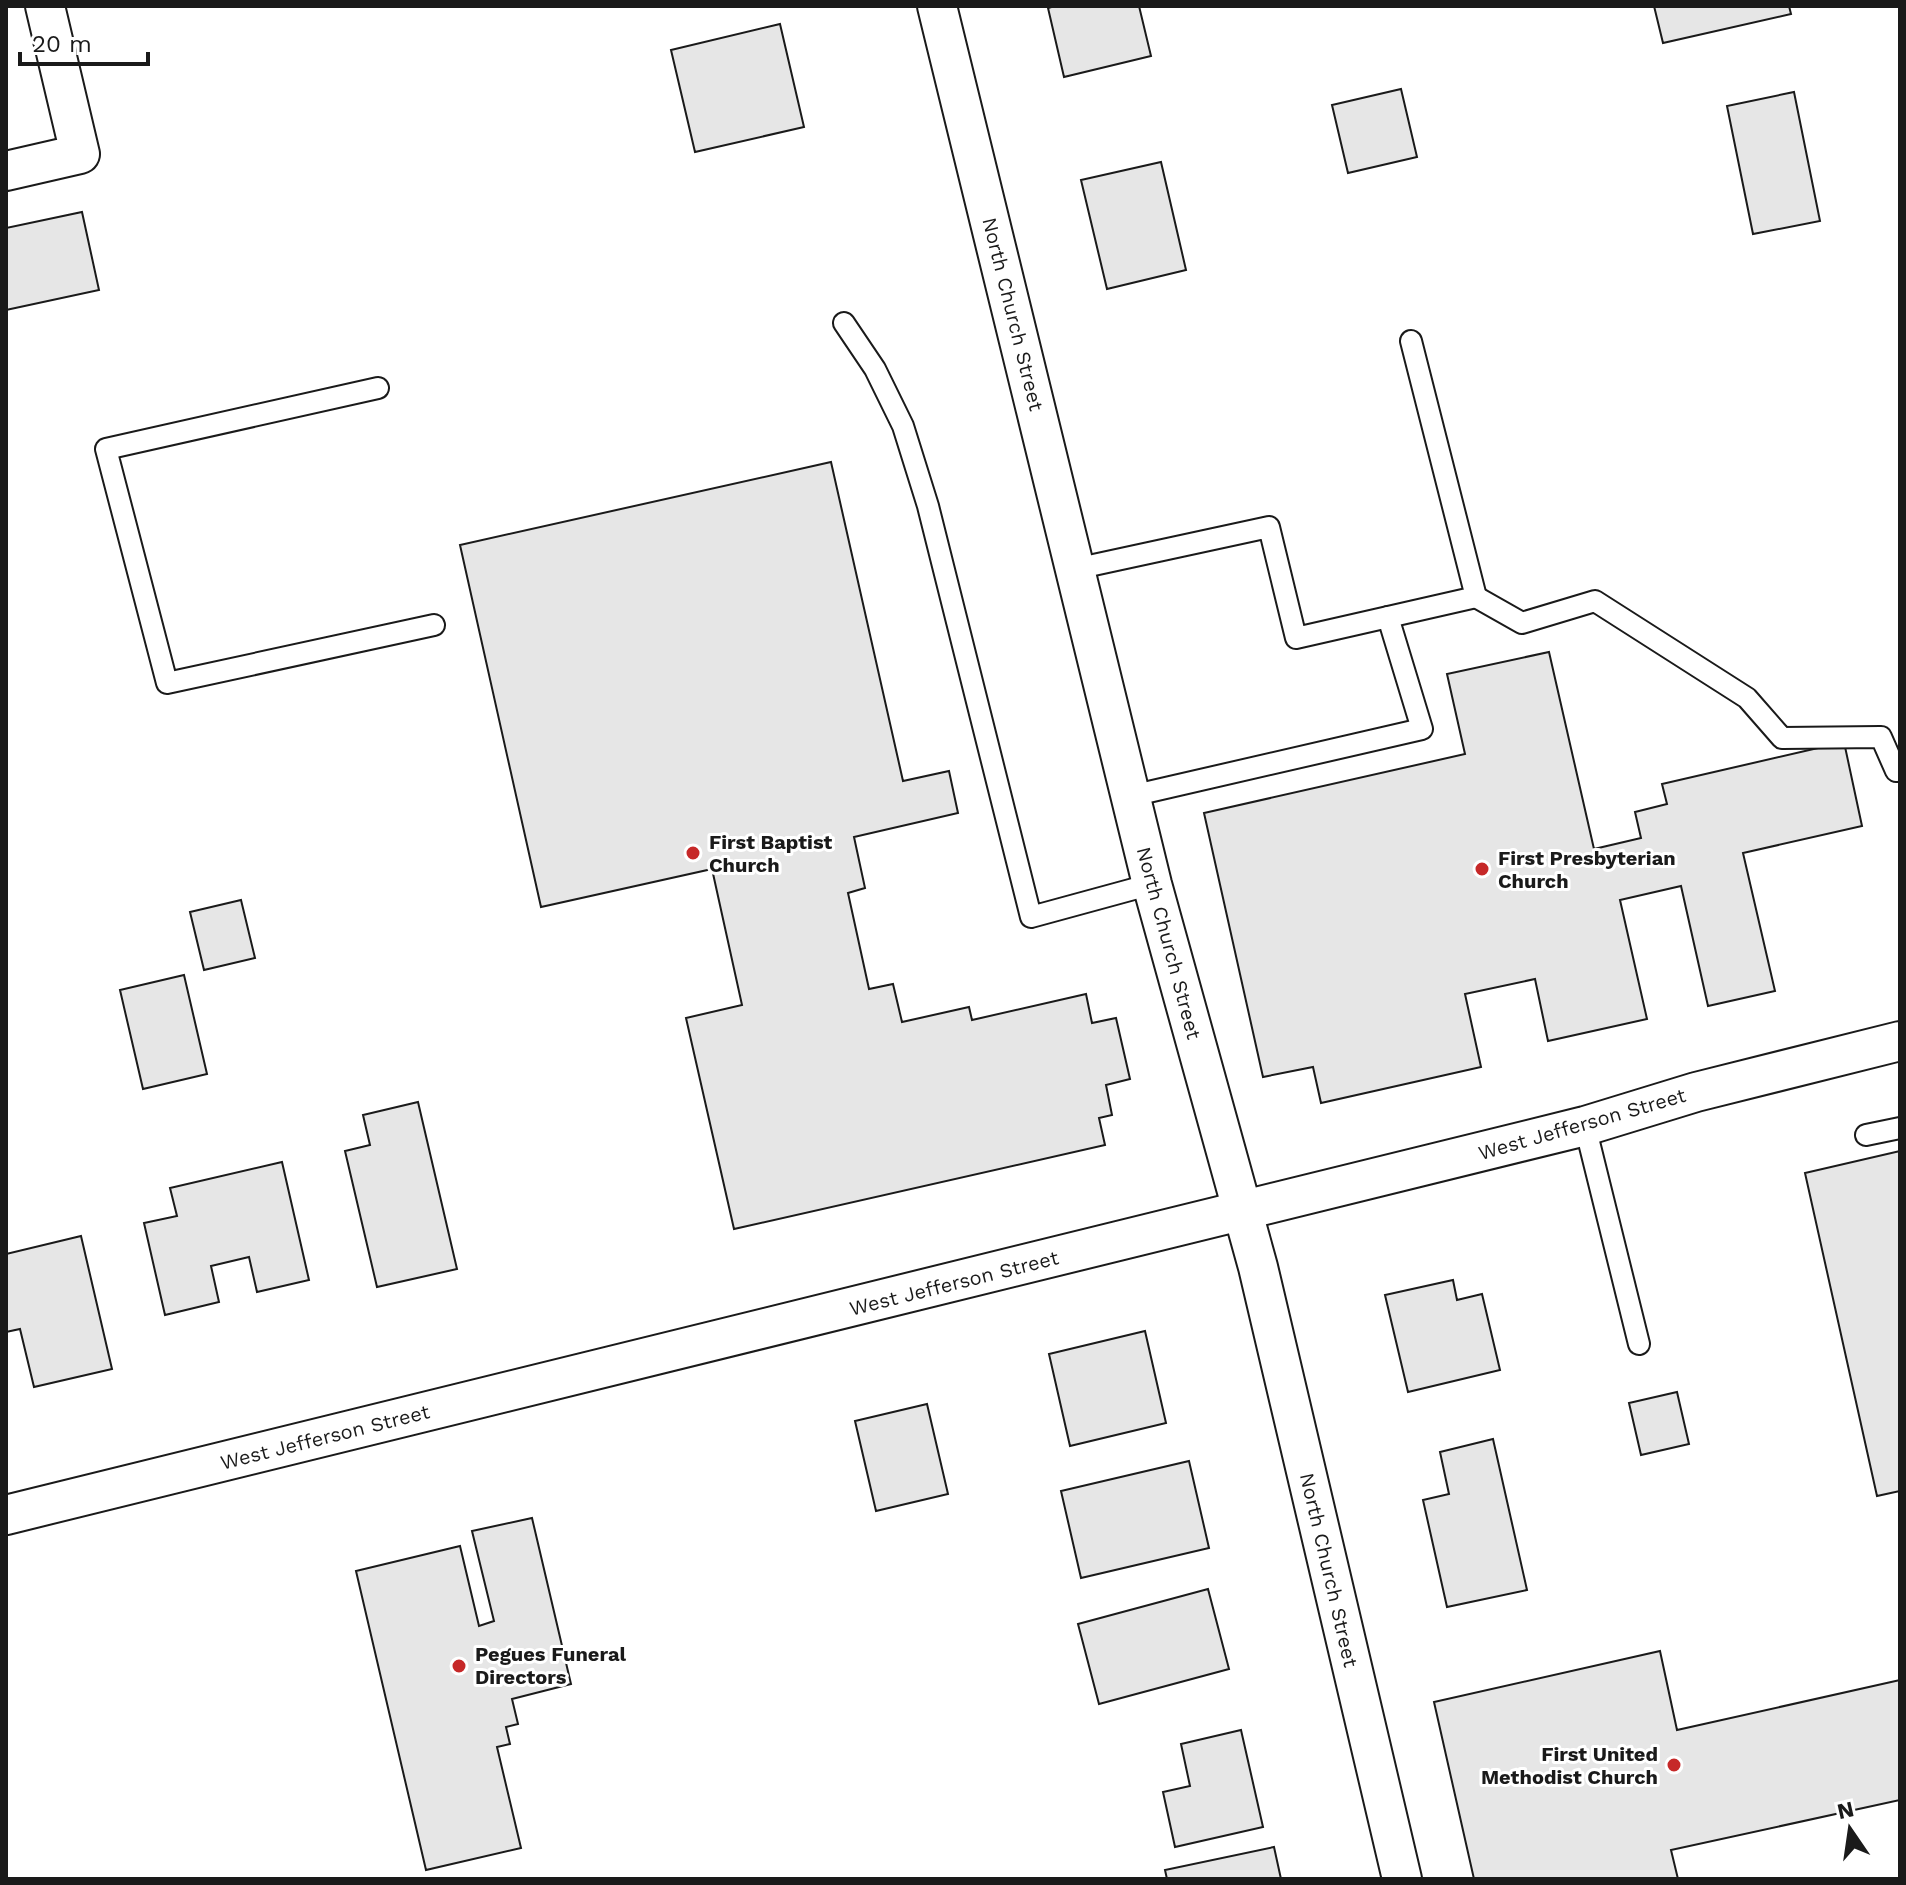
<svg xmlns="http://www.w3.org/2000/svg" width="1906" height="1885" font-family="'Work Sans',sans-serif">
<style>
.building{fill:#e6e6e6;stroke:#1a1a1a;stroke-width:2}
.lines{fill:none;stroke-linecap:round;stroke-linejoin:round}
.service-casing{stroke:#1a1a1a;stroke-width:24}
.minor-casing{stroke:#1a1a1a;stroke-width:42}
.service{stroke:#fff;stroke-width:20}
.minor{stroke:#fff;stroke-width:38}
.poi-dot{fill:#c62828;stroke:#fff;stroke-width:3}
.labels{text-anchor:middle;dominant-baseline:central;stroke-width:6;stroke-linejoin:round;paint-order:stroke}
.street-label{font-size:20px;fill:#1a1a1a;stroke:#fff}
.poi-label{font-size:20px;font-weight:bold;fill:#1a1a1a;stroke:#fff;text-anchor:start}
</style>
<rect width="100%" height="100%" fill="#fff"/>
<g class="building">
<polygon points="1055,6 1139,6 1151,56 1064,77 1048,8"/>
<polygon points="1654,6 1789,6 1791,14 1663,43"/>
<polygon points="780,24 804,127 695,152 671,50"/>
<polygon points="1401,89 1417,157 1348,173 1332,105"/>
<polygon points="1794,92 1820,221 1753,234 1727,106"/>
<polygon points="1161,162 1186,270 1107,289 1081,180"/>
<polygon points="82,212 99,290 6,310 6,228"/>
<polygon points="831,462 903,781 949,771 958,813 854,837 865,888 848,893 869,989 893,984 902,1022 969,1007 972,1020 1086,994 1092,1023 1116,1018 1130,1079 1106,1085 1112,1115 1099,1118 1105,1145 734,1229 686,1018 742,1005 712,869 541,907 460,545"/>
<polygon points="1549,652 1594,849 1641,838 1635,812 1667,804 1662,784 1844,742 1862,826 1743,853 1775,991 1708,1006 1681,886 1620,900 1647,1019 1548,1041 1535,979 1465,994 1481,1067 1321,1103 1313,1067 1263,1077 1204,813 1465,754 1447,674"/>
<polygon points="241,900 255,958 204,970 190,912"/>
<polygon points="184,975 207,1074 143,1089 120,990"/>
<polygon points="418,1102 457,1269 377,1287 345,1151 370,1145 363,1115"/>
<polygon points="1900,1151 1900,1491 1877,1496 1805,1173"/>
<polygon points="282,1162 309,1280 257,1292 249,1257 211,1266 219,1302 165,1315 144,1223 177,1216 170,1188"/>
<polygon points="81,1236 112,1369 34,1387 20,1329 6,1332 6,1254"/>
<polygon points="1453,1280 1457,1300 1482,1294 1500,1370 1408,1392 1385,1295"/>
<polygon points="1145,1331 1166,1423 1070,1446 1049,1354"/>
<polygon points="1677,1392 1689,1444 1641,1455 1629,1403"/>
<polygon points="927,1404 948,1494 876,1511 855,1421"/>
<polygon points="1493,1439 1527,1590 1447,1607 1423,1500 1449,1494 1440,1452"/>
<polygon points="1189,1461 1209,1548 1081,1578 1061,1491"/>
<polygon points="532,1518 571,1684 512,1699 518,1724 506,1727 510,1744 497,1747 521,1848 426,1870 356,1571 460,1546 479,1626 494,1621 472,1531"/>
<polygon points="1208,1589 1229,1669 1099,1704 1078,1624"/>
<polygon points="1660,1651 1677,1730 1900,1680 1900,1800 1671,1850 1678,1879 1474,1879 1434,1702"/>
<polygon points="1241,1730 1263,1827 1175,1847 1163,1792 1190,1786 1181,1744"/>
<polygon points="1274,1847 1281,1879 1167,1879 1165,1870"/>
</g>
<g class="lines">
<g class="service-casing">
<g id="service">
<polyline points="844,323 875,369 903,426 928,506 1031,917 1152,884"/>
<polyline points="378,388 106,449 167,683 434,625"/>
<polyline points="1075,569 1269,527 1296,638 1476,597 1411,341"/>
<polyline points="1476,597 1522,623 1595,601 1747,698 1782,738 1881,737 1896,771 1900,770"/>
<polyline points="1131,796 1422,729 1388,617"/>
<polyline points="1585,1126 1639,1344"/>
<polyline points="1866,1135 1900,1128"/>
</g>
</g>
<g class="minor-casing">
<g id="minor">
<polyline points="937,6 1152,884 1258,1267 1402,1879"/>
<polyline points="6,171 80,154 45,6"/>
<polyline points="6,1515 1585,1126 1696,1092 1900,1041"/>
</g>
</g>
<use href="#service" class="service"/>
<use href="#minor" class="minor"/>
</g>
<g class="poi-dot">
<circle cx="693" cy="853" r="8"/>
<circle cx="1482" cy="869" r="8"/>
<circle cx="459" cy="1666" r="8"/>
<circle cx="1674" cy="1765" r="8"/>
</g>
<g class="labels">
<g class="street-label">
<text transform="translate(1013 314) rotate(76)">North Church Street</text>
<text transform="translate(1169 943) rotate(75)">North Church Street</text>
<text transform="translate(1582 1124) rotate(-16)">West Jefferson Street</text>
<text transform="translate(954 1283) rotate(-14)">West Jefferson Street</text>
<text transform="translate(325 1437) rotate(-14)">West Jefferson Street</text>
<text transform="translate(1329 1570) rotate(77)">North Church Street</text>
</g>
<g class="poi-label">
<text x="709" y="842">First Baptist<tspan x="709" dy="23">Church</tspan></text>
<text x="1498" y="858">First Presbyterian<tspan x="1498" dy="23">Church</tspan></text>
<text x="475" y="1654">Pegues Funeral<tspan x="475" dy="23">Directors</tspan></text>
<text x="1658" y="1754" text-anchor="end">First United<tspan x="1658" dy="23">Methodist Church</tspan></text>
</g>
</g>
<rect width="1906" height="1885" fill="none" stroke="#1a1a1a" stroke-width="16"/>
<g transform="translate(1850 1829) rotate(347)" stroke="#ffffff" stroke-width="6" paint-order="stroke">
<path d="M0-6L14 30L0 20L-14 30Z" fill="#1a1a1a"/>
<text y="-12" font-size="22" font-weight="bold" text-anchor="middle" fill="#1a1a1a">N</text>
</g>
<path d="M20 52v12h128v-12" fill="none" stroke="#1a1a1a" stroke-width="4"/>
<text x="32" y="52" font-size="24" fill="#1a1a1a" stroke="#ffffff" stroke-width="6" paint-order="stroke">20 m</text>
</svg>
